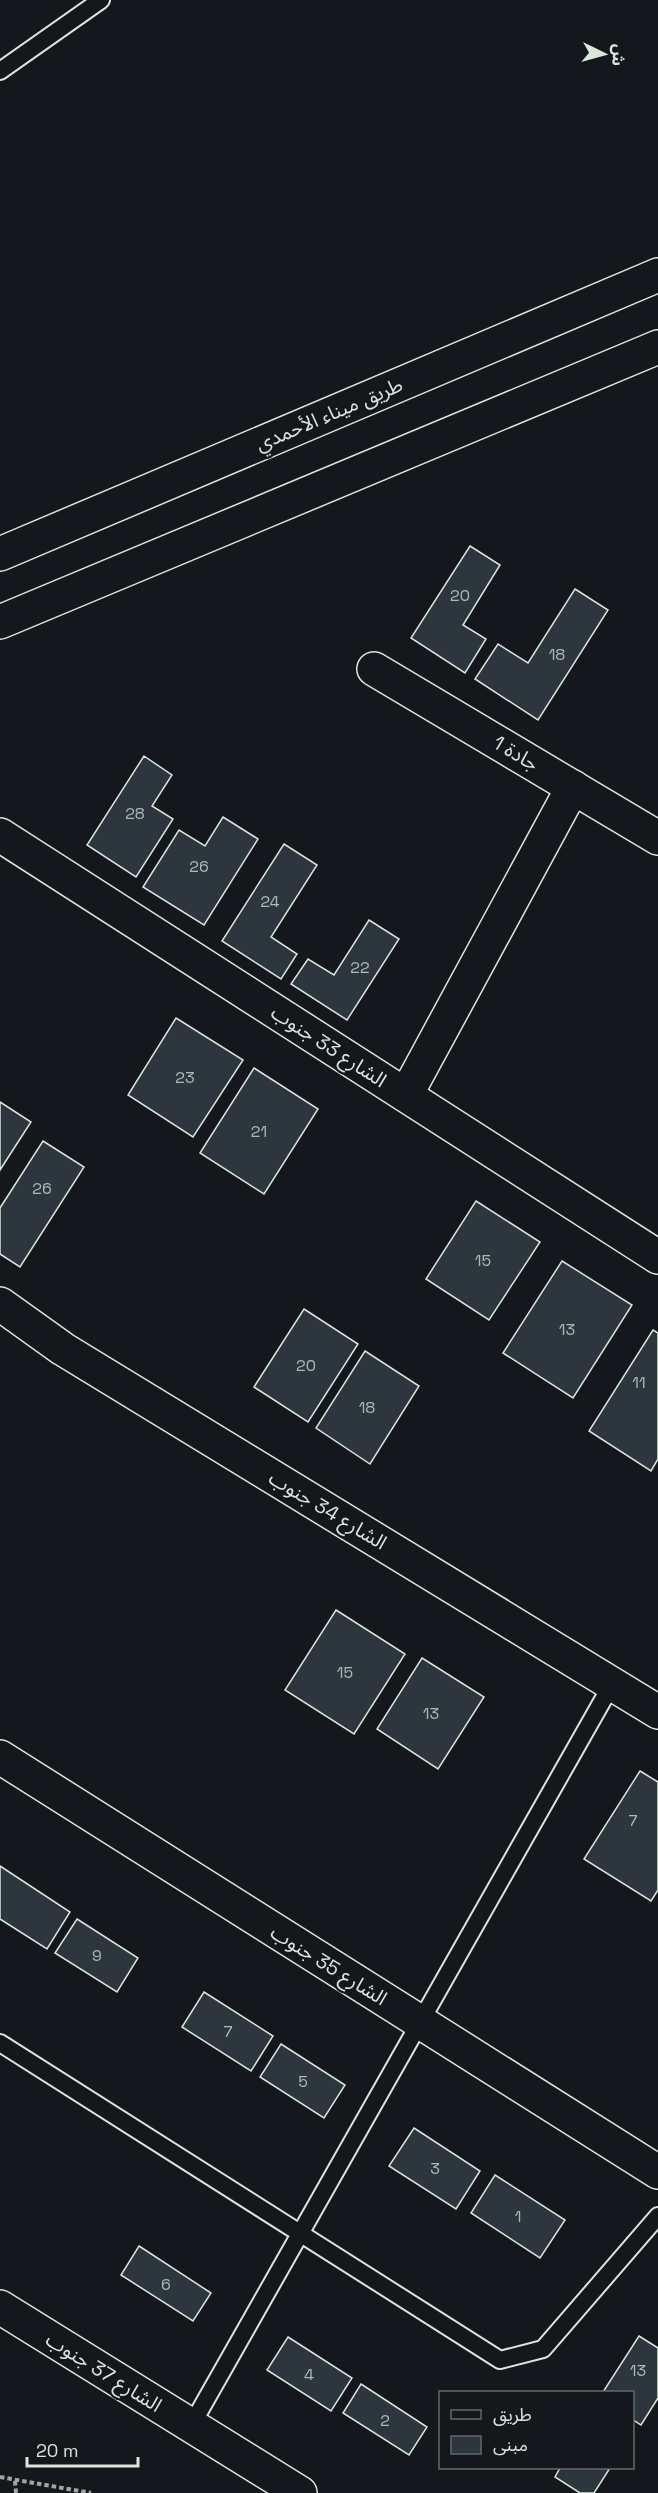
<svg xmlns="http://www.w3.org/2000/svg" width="658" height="2493" font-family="'Space Grotesk','Noto Sans Arabic',sans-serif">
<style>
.building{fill:#2c363c;stroke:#d8e6dc;stroke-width:1.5}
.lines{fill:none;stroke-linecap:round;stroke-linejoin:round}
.service-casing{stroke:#d8e6dc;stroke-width:20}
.minor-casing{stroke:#d8e6dc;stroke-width:36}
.primary-casing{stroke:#d8e6dc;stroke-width:36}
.path{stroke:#9da8a2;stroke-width:4;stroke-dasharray:4.5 3;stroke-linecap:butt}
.service{stroke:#14181c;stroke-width:16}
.minor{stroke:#14181c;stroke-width:33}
.primary{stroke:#14181c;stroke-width:33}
.labels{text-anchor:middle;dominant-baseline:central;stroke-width:4.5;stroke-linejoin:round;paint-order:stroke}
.number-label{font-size:16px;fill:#adbab4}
.street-label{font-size:20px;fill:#d8e6dc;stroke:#14181c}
</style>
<rect width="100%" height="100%" fill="#14181c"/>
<g class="building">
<polygon points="470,546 500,565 463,625 486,639 465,673 411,638"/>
<polygon points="575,589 608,610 538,720 475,679 498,644 528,663"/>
<polygon points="144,756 172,775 152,806 173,819 136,877 87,845"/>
<polygon points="223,817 258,839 204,925 143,887 179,830 205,846"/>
<polygon points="284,844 317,865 271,937 297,954 281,979 222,941"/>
<polygon points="369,920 399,939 347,1020 291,984 308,959 334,975"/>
<polygon points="176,1018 243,1060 193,1137 128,1095"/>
<polygon points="254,1068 318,1109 264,1194 200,1153"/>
<polygon points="0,1102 31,1122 0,1170"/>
<polygon points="43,1141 84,1167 20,1267 0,1254 0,1208"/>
<polygon points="476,1201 540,1242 489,1320 426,1279"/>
<polygon points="562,1261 632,1305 573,1398 503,1353"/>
<polygon points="304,1309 358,1344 308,1422 254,1387"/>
<polygon points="653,1330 658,1333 658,1459 651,1471 589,1431"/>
<polygon points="365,1351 419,1386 370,1464 316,1428"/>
<polygon points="336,1610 405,1654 354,1734 285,1690"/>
<polygon points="422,1658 484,1697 438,1769 377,1729"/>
<polygon points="640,1771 658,1782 658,1890 651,1901 584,1859"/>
<polygon points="0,1866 70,1912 47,1949 0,1919"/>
<polygon points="77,1919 138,1958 117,1992 55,1953"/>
<polygon points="204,1992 273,2036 251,2071 182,2027"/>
<polygon points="281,2044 345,2085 324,2118 260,2077"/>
<polygon points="414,2128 480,2171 456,2209 389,2166"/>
<polygon points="495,2175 565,2220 540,2258 471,2213"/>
<polygon points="139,2246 211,2293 193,2321 121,2275"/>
<polygon points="639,2336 658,2348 658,2398 641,2425 632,2419 632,2392 603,2392"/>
<polygon points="288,2337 352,2378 331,2411 267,2370"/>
<polygon points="361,2384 427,2427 409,2455 343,2413"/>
<polygon points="560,2468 610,2468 594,2493 580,2493 555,2477"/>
</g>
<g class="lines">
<g class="service-casing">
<g id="service">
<polyline points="0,71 101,0"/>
<polyline points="0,2043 500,2360 543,2349 658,2216"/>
<polyline points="191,2426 612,1684"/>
</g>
</g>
<g class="minor-casing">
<g id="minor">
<polyline points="374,669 658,838"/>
<polyline points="0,835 658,1257"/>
<polyline points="406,1095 573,787"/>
<polyline points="0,1304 63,1349 658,1712"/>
<polyline points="0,1757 658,2172"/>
<polyline points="0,2307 300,2493"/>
</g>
</g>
<g class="primary-casing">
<g id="primary">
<polyline points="0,554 658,275"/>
<polyline points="0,622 658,347"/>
</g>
</g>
<g class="path">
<polyline points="0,2477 91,2493"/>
<polyline points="15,2481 16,2493"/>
</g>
<use href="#service" class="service"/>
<use href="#minor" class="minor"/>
<use href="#primary" class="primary"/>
</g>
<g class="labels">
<g class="number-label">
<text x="460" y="595">20</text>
<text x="557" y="654">18</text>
<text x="135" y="813">28</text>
<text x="199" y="866">26</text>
<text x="270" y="901">24</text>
<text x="360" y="967">22</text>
<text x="185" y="1077">23</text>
<text x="259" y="1131">21</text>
<text x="42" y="1188">26</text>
<text x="483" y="1260">15</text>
<text x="567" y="1329">13</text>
<text x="306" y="1365">20</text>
<text x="639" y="1382">11</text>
<text x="367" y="1407">18</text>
<text x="345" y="1672">15</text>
<text x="431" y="1713">13</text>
<text x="633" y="1820">7</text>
<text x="97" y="1955">9</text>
<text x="228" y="2031">7</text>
<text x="303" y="2081">5</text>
<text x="435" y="2168">3</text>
<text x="518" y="2216">1</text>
<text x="166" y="2284">6</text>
<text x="638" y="2370">13</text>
<text x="309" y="2374">4</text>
<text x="385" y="2420">2</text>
</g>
<g class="street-label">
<text transform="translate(329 414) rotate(-23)">طريق ميناء الأحمدي</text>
<text transform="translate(516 753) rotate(31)">جادة 1</text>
<text transform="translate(329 1046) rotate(33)">الشارع 33 جنوب</text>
<text transform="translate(328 1510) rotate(31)">الشارع 34 جنوب</text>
<text transform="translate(329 1965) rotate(32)">الشارع 35 جنوب</text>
<text transform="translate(104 2372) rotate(32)">الشارع 37 جنوب</text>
</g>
</g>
<rect x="439" y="2391" width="195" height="78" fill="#14181c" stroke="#626a69" stroke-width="1.5"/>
<rect x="451" y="2410" width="30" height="9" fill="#14181c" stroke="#626a69" stroke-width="1.5"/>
<text x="493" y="2421" font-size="18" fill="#d8e6dc">طريق</text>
<rect x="451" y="2436" width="30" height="18" fill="#2c363c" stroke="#626a69" stroke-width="1.5"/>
<text x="493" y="2451" font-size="18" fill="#d8e6dc">مبنى</text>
<g transform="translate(604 54) rotate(95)" stroke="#14181c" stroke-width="4.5" paint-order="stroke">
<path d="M0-4.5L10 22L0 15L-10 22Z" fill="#d8e6dc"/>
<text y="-9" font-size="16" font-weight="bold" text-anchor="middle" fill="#d8e6dc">ش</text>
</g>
<path d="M27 2457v9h111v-9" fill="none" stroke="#d8e6dc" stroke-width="3"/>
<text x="36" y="2457" font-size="18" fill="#d8e6dc" stroke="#14181c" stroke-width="4.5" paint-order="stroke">20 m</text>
</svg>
